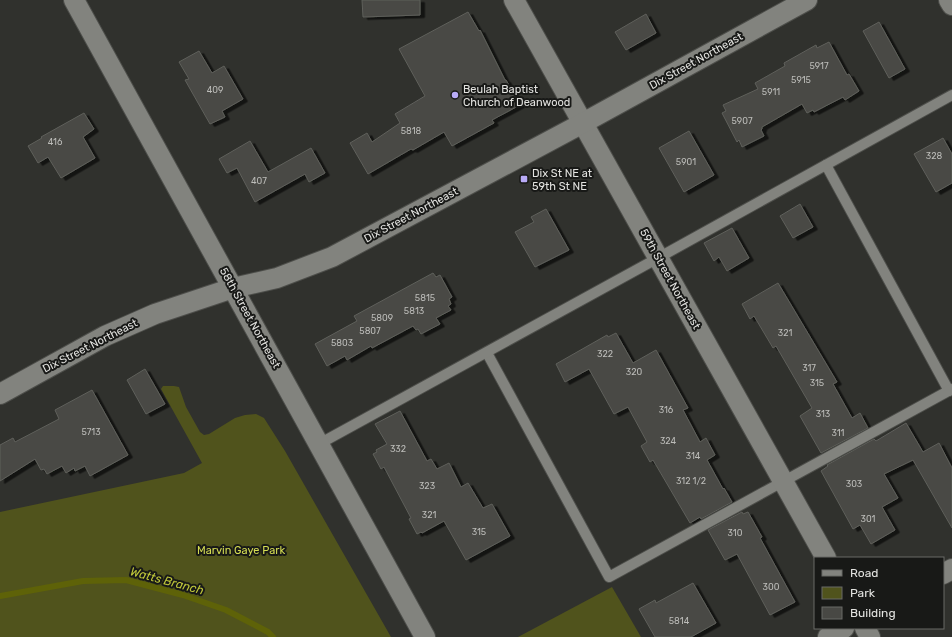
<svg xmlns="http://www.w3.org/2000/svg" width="952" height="637" viewBox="0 0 952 637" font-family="Rubik,sans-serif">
<defs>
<filter id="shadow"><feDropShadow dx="4.5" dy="2.5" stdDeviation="0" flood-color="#0009"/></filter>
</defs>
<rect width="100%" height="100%" fill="#30312d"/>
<!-- green -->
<g fill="#50531c">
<path d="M163 386H174L179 387 186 407 200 432 204 435 209 434 235 418 245 415 256 414 264 418 285 451 391 637H0V512L184 473 202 463 161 389Z"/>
<path d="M612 587 641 637H518Z"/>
</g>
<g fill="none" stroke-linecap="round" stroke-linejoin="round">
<!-- stream -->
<path stroke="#5e6208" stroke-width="6" d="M0 596 83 581 126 580 183 595 226 610 268 632 273 637"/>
</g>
<!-- building -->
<g fill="#484844" stroke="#5f605b" filter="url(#shadow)">
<path d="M362 0H420V15L363 17Z"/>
<path d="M468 12 479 31 480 30 505 80H506L520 105 492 120 494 123 452 146 444 132 413 150 411 149 368 174 350 143 367 133 372 142 400 123 395 114 425 96 399 49Z"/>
<path d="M646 14 656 33 626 50 615 32Z"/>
<path d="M879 22 905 69 889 78 863 31Z"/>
<path d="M829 42 847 75 849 74 859 91 845 100 843 97 814 112 813 110 807 113 802 104 762 127V129L761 130 764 136 742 147 739 140 737 142 722 113 726 111 723 105 758 89 755 83 785 66 784 63 816 45 817 48Z"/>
<path d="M199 51 212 73 224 66 243 99 222 111 225 117 210 124 185 80 189 79 179 62Z"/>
<path d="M84 113 94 129 83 137 95 158 61 178 48 157 38 163 28 146 42 138 41 137Z"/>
<path d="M689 131 714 175 684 192 659 148Z"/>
<path d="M943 138 952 154V183L936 192 914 154Z"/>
<path d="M250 141 268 172 311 148 325 173 309 182 305 174 255 202 237 168 227 173 219 159Z"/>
<path d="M800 204 813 227 793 238 780 216Z"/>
<path d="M546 209 569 250 535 267 515 232 534 222 531 217Z"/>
<path d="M732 228 749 258 727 271 719 257 714 261 704 243Z"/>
<path d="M433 273 436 277 440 275 452 297 449 299 451 304 448 306 451 310 436 318 440 324 421 334 418 329 416 330 413 326 372 348 371 346 347 360 345 356 327 366 315 344 357 321 354 316Z"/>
<path d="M778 283 837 382 833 384 852 418 860 413 868 428 821 453 800 416 812 408 776 346 773 348 754 316 750 319 742 304Z"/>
<path d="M616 333 633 363 656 350 688 408 683 410 700 442 706 438 715 455 707 460 723 489 724 488 732 502 701 519 700 517 690 523 653 460 650 462 641 446 647 442 628 407 614 414 589 369 565 382 556 364 607 335 608 337Z"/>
<path d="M145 369 165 404 146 414 127 380Z"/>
<path d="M92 390 128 455 90 476 85 466 75 471 74 468 66 473 62 466 47 474 44 469 41 470 35 459 0 481V445L13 438 15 442 59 419 55 410Z"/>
<path d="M400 411 427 461 431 459 437 469 449 463 461 487 468 483 483 508 492 504 510 536 466 560 444 521 422 533 421 532 417 534 409 519 411 518 384 467 381 469 373 454 377 452 376 450 387 444 375 424Z"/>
<path d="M906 423 923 452 939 443 952 468V528L913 460 884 474 898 498 882 507 895 530 871 544 860 525 853 529 821 471 828 466 827 465 874 439 876 441Z"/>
<path d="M742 512 743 514 748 512 762 537 760 538 795 602 770 615 737 554 725 560 708 530Z"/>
<path d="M693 583 716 623 691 637H655L639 609 655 600 656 603Z"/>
</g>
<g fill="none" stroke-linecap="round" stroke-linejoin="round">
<defs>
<g id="service">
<path d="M826 165 949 391"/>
<path d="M487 353 609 577 952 389"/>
<path d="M319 444 658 258 952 95"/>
</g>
<g id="minor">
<path d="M74 0 425 637"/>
<path d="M514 0 826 558"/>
<path d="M949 0 952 5"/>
<path d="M0 394 105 336 155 314 233 288 277 278 332 257 583 123 807 0"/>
<path d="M943 574 952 569"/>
<path d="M865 628 870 637"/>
<path d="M828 637 844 628"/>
</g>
</defs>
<!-- service casing -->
<use href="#service" stroke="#4d4e4a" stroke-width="12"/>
<!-- minor casing -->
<use href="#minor" stroke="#4d4e4a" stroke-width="22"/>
<!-- service -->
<use href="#service" stroke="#82837e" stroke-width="10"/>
<!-- minor -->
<use href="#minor" stroke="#82837e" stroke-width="20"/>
</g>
<!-- markers -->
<g fill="#b9abf7" stroke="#181917" stroke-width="1.5">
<circle cx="455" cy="95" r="4"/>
<rect x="520" y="175" width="8" height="8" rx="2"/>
</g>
<g text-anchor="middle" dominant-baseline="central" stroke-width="4" stroke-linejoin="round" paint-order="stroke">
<!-- number labels -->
<g font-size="9" fill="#bcbcb9">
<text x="819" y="66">5917</text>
<text x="801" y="80">5915</text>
<text x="215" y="90">409</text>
<text x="771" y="92">5911</text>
<text x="742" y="121">5907</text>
<text x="411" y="131">5818</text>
<text x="55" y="142">416</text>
<text x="934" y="156">328</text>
<text x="686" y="162">5901</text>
<text x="259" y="181">407</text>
<text x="425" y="298">5815</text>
<text x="414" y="311">5813</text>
<text x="382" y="318">5809</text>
<text x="370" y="331">5807</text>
<text x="785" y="333">321</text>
<text x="342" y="343">5803</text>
<text x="605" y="354">322</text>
<text x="809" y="368">317</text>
<text x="634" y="372">320</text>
<text x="817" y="383">315</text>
<text x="666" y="410">316</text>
<text x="823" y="414">313</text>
<text x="91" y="432">5713</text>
<text x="838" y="433">311</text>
<text x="668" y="441">324</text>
<text x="398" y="449">332</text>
<text x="693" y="456">314</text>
<text x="691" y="481">312 1/2</text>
<text x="854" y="484">303</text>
<text x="427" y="486">323</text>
<text x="429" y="515">321</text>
<text x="868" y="519">301</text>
<text x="479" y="532">315</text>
<text x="735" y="533">310</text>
<text x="771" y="587">300</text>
<text x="679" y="621">5814</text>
</g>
<!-- street labels -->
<g font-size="11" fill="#e3e3e0" stroke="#181917">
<text transform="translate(696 61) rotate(-29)">Dix Street Northeast</text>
<text transform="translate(411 215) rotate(-28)">Dix Street Northeast</text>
<text transform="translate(670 279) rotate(61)">59th Street Northeast</text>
<text transform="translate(250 318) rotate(61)">58th Street Northeast</text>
<text transform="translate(90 346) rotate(-27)">Dix Street Northeast</text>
</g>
<!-- poi labels -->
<g font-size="11" fill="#e3e3e0" stroke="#181917" text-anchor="start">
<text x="463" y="89">Beulah Baptist<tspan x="463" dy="13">Church of Deanwood</tspan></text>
<text x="532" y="173">Dix St NE at<tspan x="532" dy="13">59th St NE</tspan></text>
</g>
<!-- park labels -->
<g font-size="11" fill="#d5dd53" stroke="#181917">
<text x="241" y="550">Marvin Gaye Park</text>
</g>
<!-- water labels -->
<g font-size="12" font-style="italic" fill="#c0c83a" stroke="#181917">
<text transform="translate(167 581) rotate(15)">Watts Branch</text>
</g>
</g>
<!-- legend -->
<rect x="814" y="557" width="130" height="72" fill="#181917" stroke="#696a67"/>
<rect x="822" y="570" width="20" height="6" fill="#82837e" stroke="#696a67"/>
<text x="850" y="577" font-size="12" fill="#e3e3e0">Road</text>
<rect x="822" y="587" width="20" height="12" fill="#50531c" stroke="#696a67"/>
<text x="850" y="597" font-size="12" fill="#e3e3e0">Park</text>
<rect x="822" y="607" width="20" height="12" fill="#484844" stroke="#696a67"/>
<text x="850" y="617" font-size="12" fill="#e3e3e0">Building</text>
</svg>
